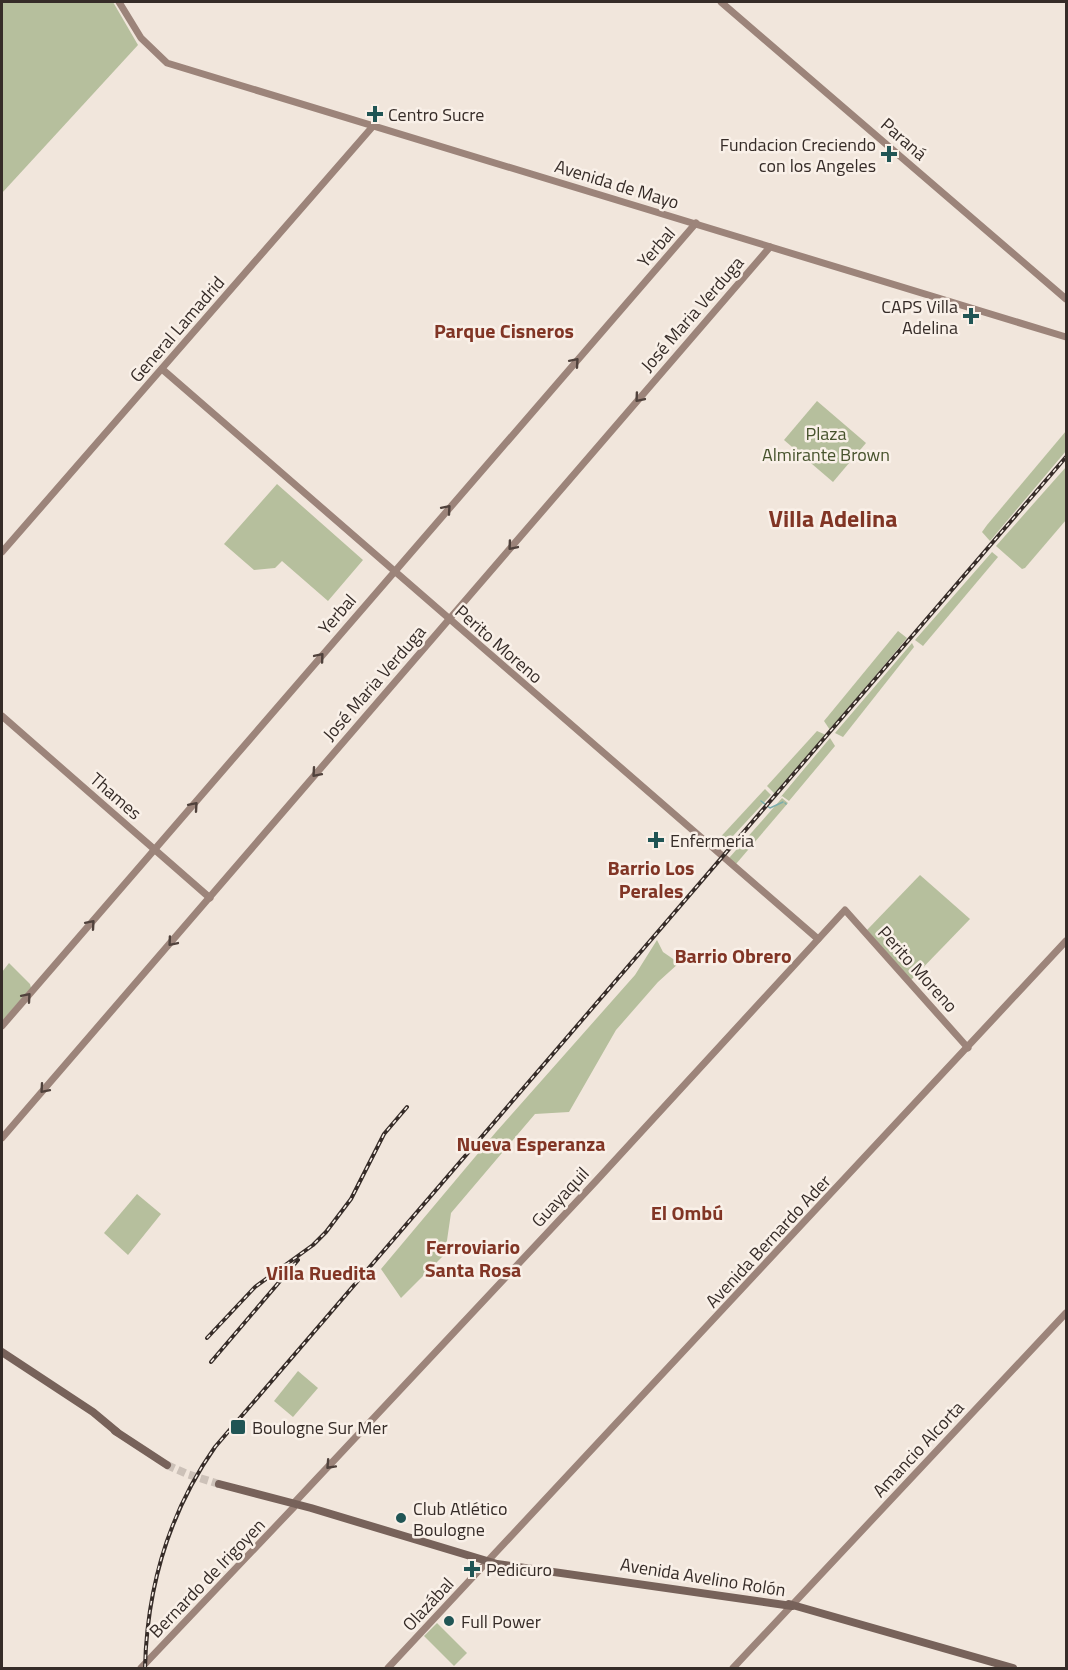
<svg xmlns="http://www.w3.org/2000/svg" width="1068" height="1670" viewBox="0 0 1068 1670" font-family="'Titillium Web',sans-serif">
<rect width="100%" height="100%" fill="#f1e6dc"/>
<!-- green -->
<g fill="#b6bf9d">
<path d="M2 2H113L138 45 2 193Z"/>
<path d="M817 401 866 443 833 482 784 440Z"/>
<path d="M1066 431V451L990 541 982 532 987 525Z"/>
<path d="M1066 467V520L1025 568 1022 569 996 546Z"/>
<path d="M277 484 363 560 328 601 282 561 275 568 254 570 224 544Z"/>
<path d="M992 552 998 557 923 646 915 640Z"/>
<path d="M898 631 907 638 830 730 824 721Z"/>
<path d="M912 643 914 647 843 737 835 733Z"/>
<path d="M817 731 826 735 775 794 767 786Z"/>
<path d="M830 738 835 746 789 801 782 796 779 799Z"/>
<path d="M765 789 771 795 720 850 714 844Z"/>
<path d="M782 798 788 803 736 864 729 858Z"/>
<path d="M920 875 970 919 911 980 867 930Z"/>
<path d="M657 940 663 952 679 963 658 982 616 1030 569 1112 535 1114 451 1213 445 1254 401 1298 381 1269 496 1132 635 975Z"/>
<path d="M9 963 30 984 31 988 2 1021V972Z"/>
<path d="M137 1194 161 1214 128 1255 104 1233Z"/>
<path d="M298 1371 318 1388 293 1417 274 1401Z"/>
<path d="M437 1623 467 1653 454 1666 424 1636Z"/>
</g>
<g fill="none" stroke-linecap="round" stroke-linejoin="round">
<!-- stream -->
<g stroke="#7cadac" stroke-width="1.5">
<path d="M761 801 770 808 783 802"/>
<path d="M785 803 786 804"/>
</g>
<!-- primary-tunnel -->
<path stroke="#ccc1b8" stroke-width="8" stroke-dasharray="8 4" stroke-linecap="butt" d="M167 1465 187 1474 219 1484"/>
<!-- secondary -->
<g stroke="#9c847a" stroke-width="7">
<path d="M119 2 141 38 167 63 1066 337"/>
<path d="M721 2 1066 299"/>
<path d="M162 369 818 939"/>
<path d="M2 552 374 125"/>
<path d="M2 716 210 898"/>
<path d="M2 1026 696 223"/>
<path d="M2 1138 770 247"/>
<path d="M294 1503 596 1181 845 910 968 1048"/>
<path d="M141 1668 294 1507"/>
<path d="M388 1668 1066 941"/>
<path d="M733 1668 1066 1313"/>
</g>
<!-- primary -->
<g stroke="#77625a" stroke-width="8">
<path d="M2 1352 93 1412 117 1432"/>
<path d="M115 1431 167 1465"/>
<path d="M219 1484 311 1508 497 1564 792 1606"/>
<path d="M789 1604 1013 1668"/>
</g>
<defs>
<g id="rail">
<path d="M207 1338 255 1287 313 1245 326 1232 351 1199 384 1134 407 1107"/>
<path d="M211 1362 298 1260"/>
<path d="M145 1668C147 1587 168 1514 215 1447L1066 457"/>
</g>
</defs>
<!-- rail casing -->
<use href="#rail" stroke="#362c28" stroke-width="4"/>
<!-- rail -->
<use href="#rail" stroke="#f9f0e8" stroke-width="1.5" stroke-dasharray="4.5" stroke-linecap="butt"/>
</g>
<!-- one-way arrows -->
<defs><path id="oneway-chevron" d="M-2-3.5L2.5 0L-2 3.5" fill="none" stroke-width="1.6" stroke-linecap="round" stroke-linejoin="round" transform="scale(1.5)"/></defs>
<g stroke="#50423c">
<use href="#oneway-chevron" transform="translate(575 362) rotate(-49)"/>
<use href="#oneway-chevron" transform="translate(639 398) rotate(130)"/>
<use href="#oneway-chevron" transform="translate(447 509) rotate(-49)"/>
<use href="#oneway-chevron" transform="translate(512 546) rotate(130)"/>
<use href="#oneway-chevron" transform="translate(320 657) rotate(-50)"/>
<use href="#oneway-chevron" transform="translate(316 773) rotate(131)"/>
<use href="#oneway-chevron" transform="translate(194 806) rotate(-49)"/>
<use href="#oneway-chevron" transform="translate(91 924) rotate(-49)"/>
<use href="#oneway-chevron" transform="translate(172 942) rotate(130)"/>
<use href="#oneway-chevron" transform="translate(27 997) rotate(-49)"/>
<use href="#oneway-chevron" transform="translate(44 1089) rotate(131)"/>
<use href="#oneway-chevron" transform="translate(330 1465) rotate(133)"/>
</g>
<!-- markers -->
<g fill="#205555" stroke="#f9f0e8" stroke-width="2">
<path d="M372 105h6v6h6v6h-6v6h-6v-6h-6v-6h6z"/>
<path d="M886 145h6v6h6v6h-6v6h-6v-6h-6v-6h6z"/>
<path d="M968 307h6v6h6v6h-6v6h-6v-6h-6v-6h6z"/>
<path d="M653 831h6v6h6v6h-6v6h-6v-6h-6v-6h6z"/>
<rect x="230" y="1419" width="16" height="16" rx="3"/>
<circle cx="401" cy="1518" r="6"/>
<path d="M469 1560h6v6h6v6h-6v6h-6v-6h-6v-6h6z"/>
<circle cx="449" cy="1621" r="6"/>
</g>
<g text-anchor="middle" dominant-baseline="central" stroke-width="5" stroke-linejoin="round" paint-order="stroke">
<!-- poi labels -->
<g font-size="18" fill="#362c28" stroke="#f9f0e8" text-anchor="start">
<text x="388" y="114">Centro Sucre</text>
<text x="876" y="144" text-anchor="end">Fundacion Creciendo<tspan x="876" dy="21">con los Angeles</tspan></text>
<text x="958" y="306" text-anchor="end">CAPS Villa<tspan x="958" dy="21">Adelina</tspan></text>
<text x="670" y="840">Enfermeria</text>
<text x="252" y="1427">Boulogne Sur Mer</text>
<text x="413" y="1508">Club Atlético<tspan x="413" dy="21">Boulogne</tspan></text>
<text x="486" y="1569">Pedicuro</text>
<text x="461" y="1621">Full Power</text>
</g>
<!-- street labels -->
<g font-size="18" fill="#362c28" stroke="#f9f0e8">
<text transform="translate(904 139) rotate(41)">Paraná</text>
<text transform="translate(617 184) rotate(17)">Avenida de Mayo</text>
<text transform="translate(656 247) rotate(-49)">Yerbal</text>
<text transform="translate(692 314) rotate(-49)">José Maria Verduga</text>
<text transform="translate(177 329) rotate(-49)">General Lamadrid</text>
<text transform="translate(337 614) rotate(-49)">Yerbal</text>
<text transform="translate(499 644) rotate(41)">Perito Moreno</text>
<text transform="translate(374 683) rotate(-49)">José Maria Verduga</text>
<text transform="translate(116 796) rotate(41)">Thames</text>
<text transform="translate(918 969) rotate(48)">Perito Moreno</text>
<text transform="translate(560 1197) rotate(-47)">Guayaquil</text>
<text transform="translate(768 1241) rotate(-47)">Avenida Bernardo Ader</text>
<text transform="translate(918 1449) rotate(-47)">Amancio Alcorta</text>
<text transform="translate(703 1577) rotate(9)">Avenida Avelino Rolón</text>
<text transform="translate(207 1578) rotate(-46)">Bernardo de Irigoyen</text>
<text transform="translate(428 1604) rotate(-47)">Olazábal</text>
</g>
<!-- park labels -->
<g font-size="18" fill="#47532d" stroke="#f9f0e8">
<text x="826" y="433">Plaza<tspan x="826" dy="21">Almirante Brown</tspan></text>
</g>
<!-- neighbourhood labels -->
<g font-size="20" font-weight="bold" fill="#813525" stroke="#f9f0e8">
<text x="504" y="330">Parque Cisneros</text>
<text x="651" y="867">Barrio Los<tspan x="651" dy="23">Perales</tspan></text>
<text x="733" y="955">Barrio Obrero</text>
<text x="531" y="1143">Nueva Esperanza</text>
<text x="687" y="1212">El Ombú</text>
<text x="473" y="1246">Ferroviario<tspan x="473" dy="23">Santa Rosa</tspan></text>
<text x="321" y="1272">Villa Ruedita</text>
</g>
<!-- district labels -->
<g font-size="24" font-weight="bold" fill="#813525" stroke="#f9f0e8">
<text x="833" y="518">Villa Adelina</text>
</g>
</g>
<!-- border -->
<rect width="1068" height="1670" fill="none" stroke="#362c28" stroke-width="6"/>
</svg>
